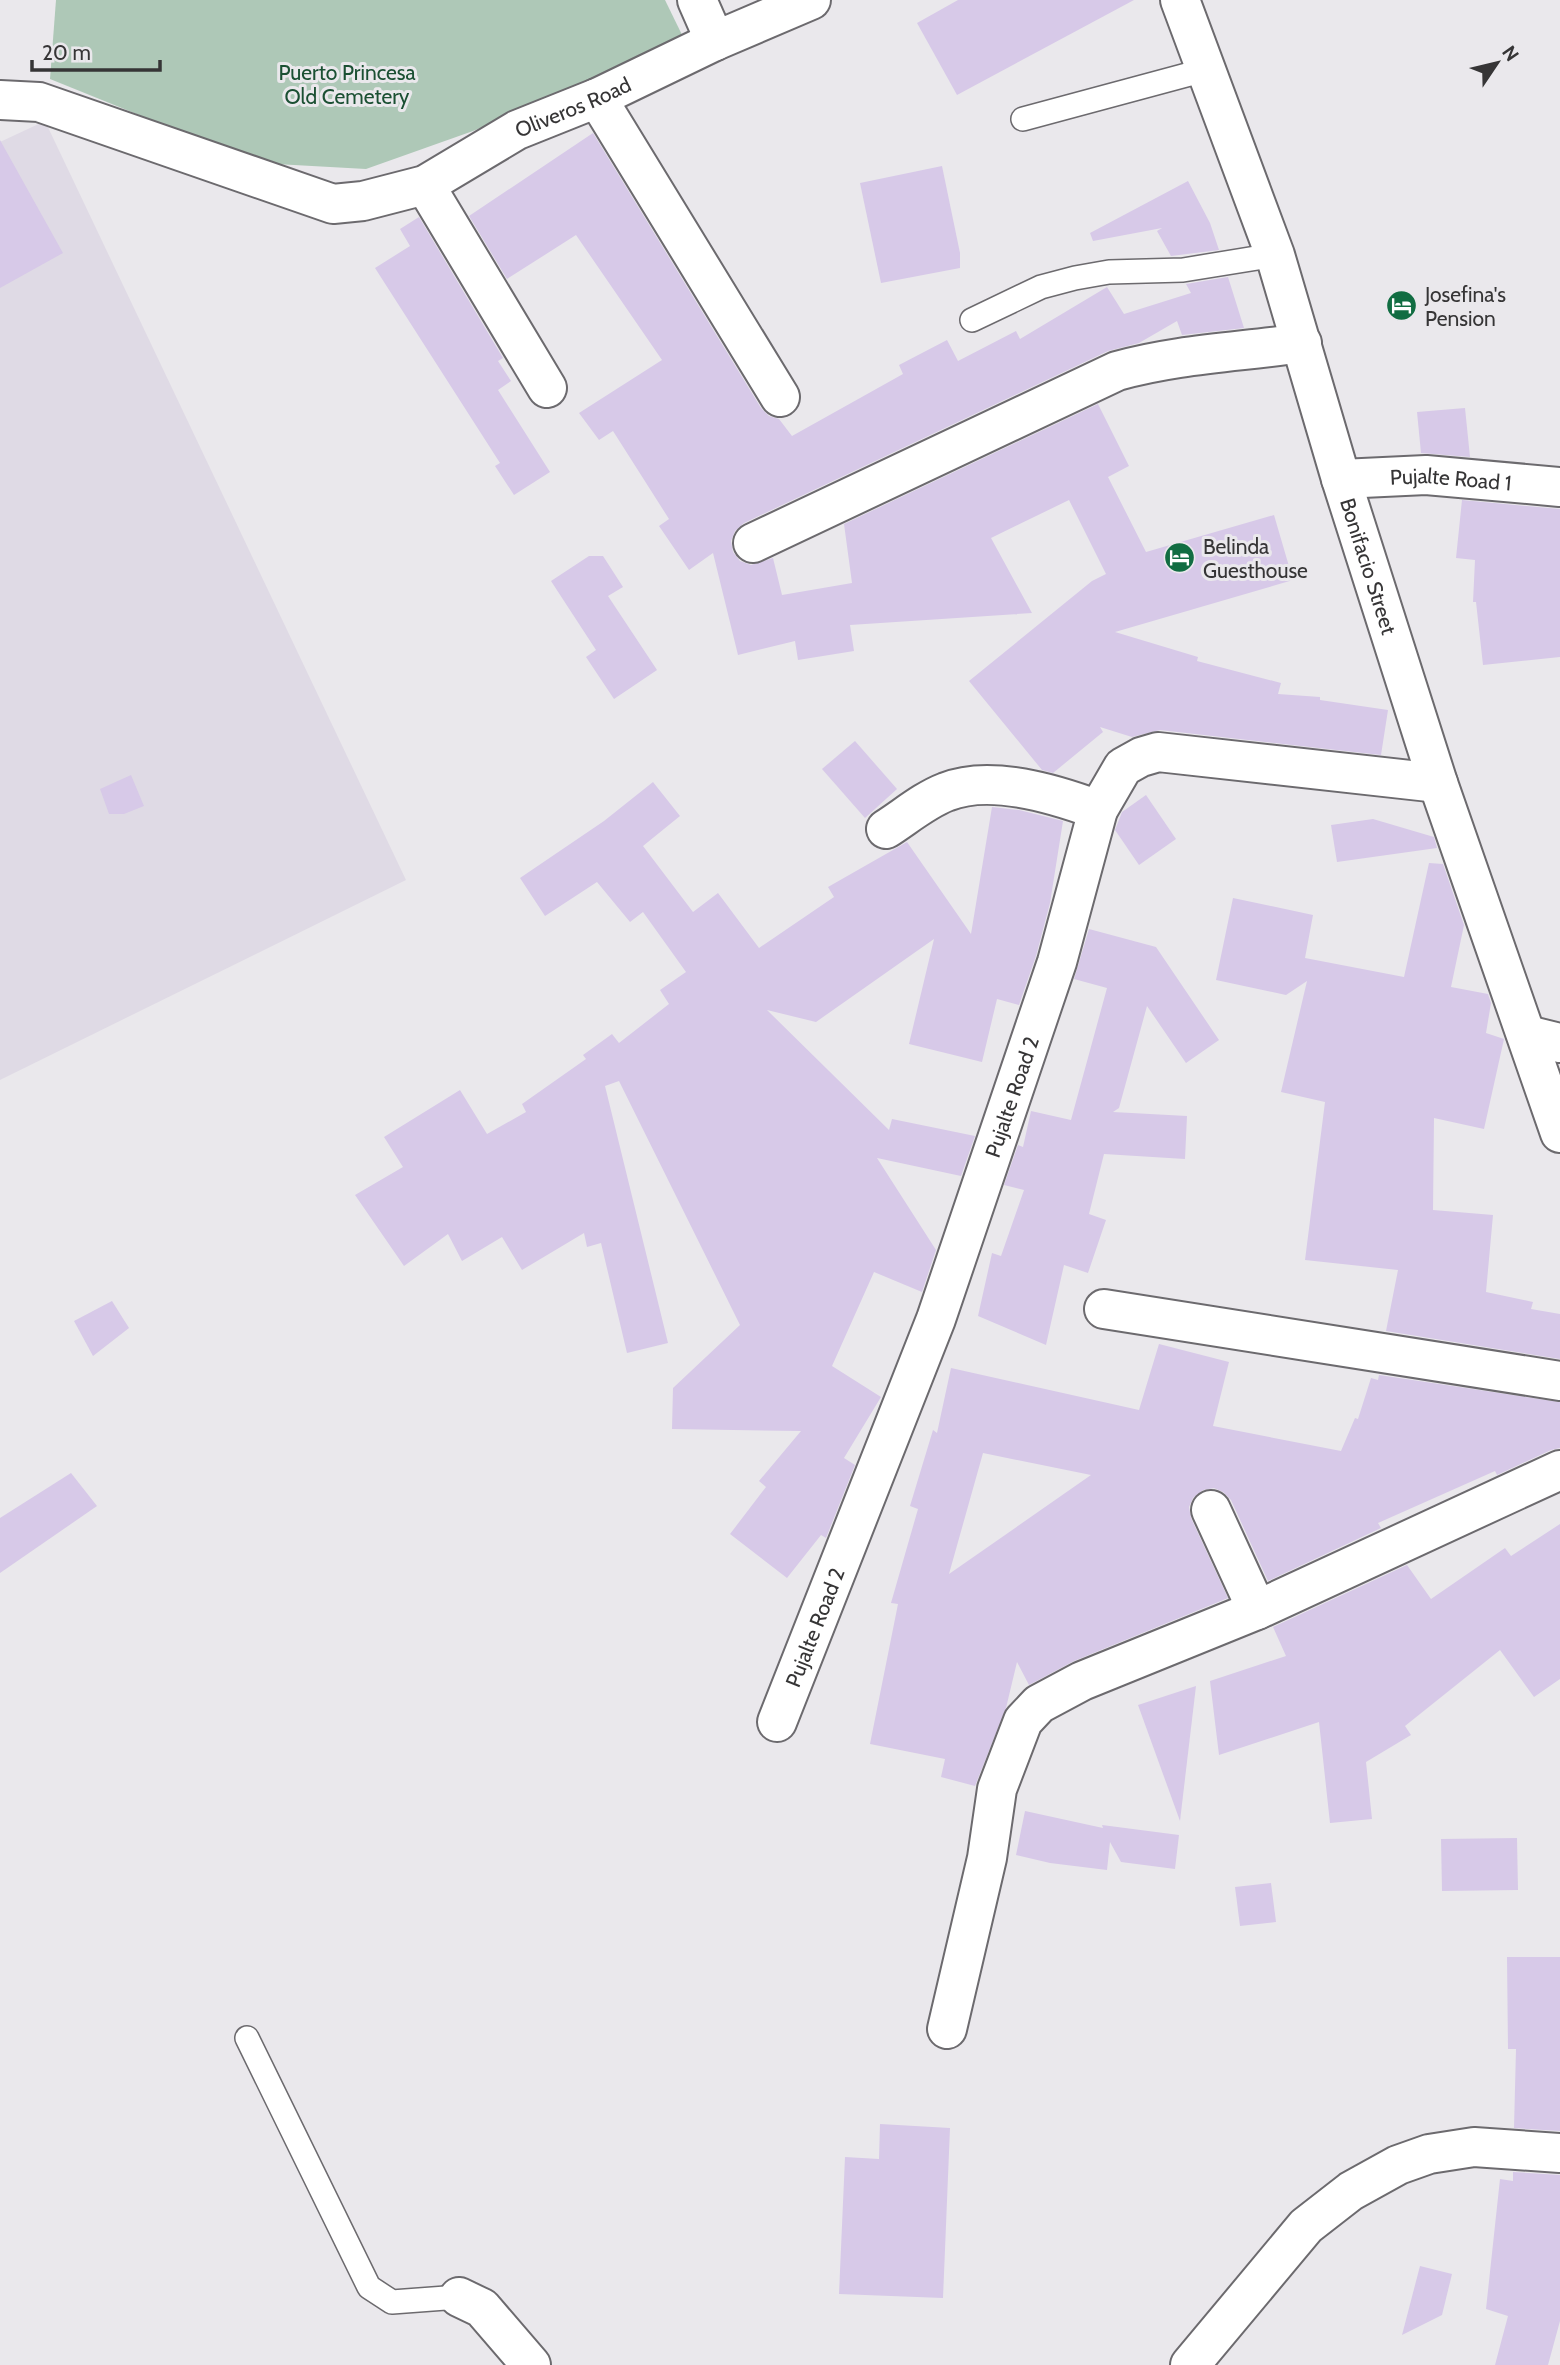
<svg xmlns="http://www.w3.org/2000/svg" width="1560" height="2365" viewBox="0 0 1560 2365" font-family="Cabin,sans-serif">
<rect width="100%" height="100%" fill="#eae8ec"/>
<!-- built -->
<path fill="#dfdae5" d="M45 121 406 880 0 1080V142Z"/>
<!-- green -->
<path fill="#aec8b7" d="M56 0H665L685 41 473 131 366 169 258 163 50 79Z"/>
<!-- building -->
<g fill="#d7c9e8" fill-rule="evenodd">
<path d="M958 0H1134L957 95 917 23Z"/>
<path d="M593 133 761 408 769 416 779 419 792 436 903 374 899 365 947 340 958 361 1016 331 1020 339 1107 287 1124 314 1191 293 1186 284 1228 277 1244 328 1182 335 1177 321 1139 343 1108 351 744 523 735 531 731 541 733 552 740 561 751 565 773 558 782 595 852 583 844 524 1098 404 1129 466 1108 477 1146 552 1274 515 1293 580 1115 632 1198 657 1197 661 1281 683 1278 694 1320 697V700L1388 710 1381 755 1160 730 1132 737 1100 727 1103 732 1053 773 1042 770 969 681 1092 581 1106 574 1069 500 991 538 1032 613 850 625 854 651 798 660 795 641 738 655 713 553 689 570 659 526 669 519 613 431 599 440 579 413 662 360 576 235 507 279 469 216Z"/>
<path d="M0 140 63 253 0 288Z"/>
<path d="M942 166 960 253V268L881 283 860 183Z"/>
<path d="M1188 181 1210 223 1219 250 1171 256 1157 231 1162 228 1093 241 1090 233Z"/>
<path d="M419 217 503 358 498 361 511 381 498 390 550 472 514 495 495 466 500 463 375 268 410 246 400 229Z"/>
<path d="M1465 408 1470 457 1421 453 1417 412Z"/>
<path d="M1462 500 1560 509V657L1483 665 1476 602H1473L1475 560 1456 558Z"/>
<path d="M589 556H603L623 587 608 596 657 670 614 699 586 657 596 650 551 581Z"/>
<path d="M855 741 897 789 865 818 822 769Z"/>
<path d="M131 775 144 806 124 814H109L100 789Z"/>
<path d="M653 782 680 816 643 846 693 912 718 893 759 948 834 897 828 887 907 842 971 934 992 807 1019 810 1063 821 1050 903 1036 956 1019 1005 997 999 982 1062 909 1044 934 939 816 1022 767 1010 889 1130 892 1119 975 1136 961 1176 877 1158 936 1250 922 1292 874 1272 832 1366 881 1397 844 1458 855 1465 826 1538 821 1535 787 1578 730 1534 766 1487 759 1481 801 1431 672 1429 673 1388 740 1325 619 1081 605 1086 668 1343 627 1353 601 1243 587 1247 584 1233 522 1270 502 1237 462 1261 448 1234 404 1266 355 1195 403 1167 384 1137 460 1090 487 1134 526 1112 522 1104 586 1059 583 1055 612 1034 619 1043 669 1004 660 990 686 972 643 912 630 922 597 882 545 916 520 878 604 821Z"/>
<path d="M1146 795 1176 839 1139 865 1115 830 1122 812Z"/>
<path d="M1373 819 1434 837 1437 848 1337 862 1331 825Z"/>
<path d="M1429 863 1443 864 1464 925 1451 987 1488 994 1491 1003 1486 1033 1504 1039 1484 1129 1434 1118 1433 1210 1493 1215 1486 1292 1533 1302 1531 1309 1560 1314V1359L1386 1331 1398 1270 1305 1260 1325 1102 1281 1092 1307 981 1286 995 1216 980 1233 898 1313 915 1305 958 1404 977Z"/>
<path d="M1089 929 1156 947 1219 1040 1186 1063 1147 1006 1119 1108 1113 1112 1187 1116 1185 1159 1104 1154 1089 1214 1106 1220 1088 1273 1064 1265 1046 1345 978 1316 992 1253 1001 1256 1024 1190 1004 1185 1018 1145 1023 1147 1031 1111 1071 1120 1107 988 1074 979Z"/>
<path d="M112 1301 129 1328 93 1356 74 1321Z"/>
<path d="M1159 1344 1229 1362 1213 1426 1341 1451 1355 1418 1358 1419 1371 1378 1378 1380 1379 1375 1560 1402V1448L1551 1450 1497 1475 1495 1471 1378 1523 1381 1528 1268 1581 1231 1500 1223 1492 1214 1488 1203 1490 1193 1498 1189 1507 1191 1518 1228 1598 1074 1661 1029 1685 1017 1662 1006 1708 975 1786 941 1777 945 1759 870 1744 898 1604 891 1603 918 1509 910 1506 933 1430 937 1433 951 1368 1139 1410ZM983 1453 1091 1475 949 1574Z"/>
<path d="M71 1473 97 1506 0 1573V1518Z"/>
<path d="M1560 1524V1679L1534 1697 1500 1650 1405 1726 1411 1735 1366 1762 1372 1819 1330 1823 1319 1722 1219 1755 1210 1681 1286 1656 1273 1627 1407 1565 1431 1599 1505 1548 1511 1556Z"/>
<path d="M1196 1686 1180 1821 1138 1705Z"/>
<path d="M1025 1811 1103 1828 1102 1825 1179 1835 1175 1869 1121 1862 1110 1842 1107 1870 1050 1863 1016 1855Z"/>
<path d="M1517 1838 1518 1890 1442 1891 1441 1839Z"/>
<path d="M1271 1883 1276 1922 1240 1926 1235 1887Z"/>
<path d="M1507 1957H1560V2131L1514 2128 1516 2049H1508Z"/>
<path d="M880 2124 950 2128 943 2298 839 2294 845 2157 879 2159Z"/>
<path d="M1513 2172 1560 2175V2321L1548 2365H1495L1508 2316 1486 2309 1500 2179 1513 2181Z"/>
<path d="M1420 2266 1452 2274 1442 2315 1402 2335Z"/>
</g>
<g fill="none" stroke-linecap="round" stroke-linejoin="round">
<defs>
<g id="lane">
<path d="M1023 119 1205 70"/>
<path d="M972 320 1041 287 1075 278 1109 272 1183 270 1275 255"/>
<path d="M247 2038 369 2287 392 2302 459 2297"/>
</g>
<g id="street">
<path d="M697 0 715 41"/>
<path d="M597 98 780 397"/>
<path id="s1" d="M0 100 39 102 333 204 363 201 425 185 517 130 597 98 715 41 811 0"/>
<path d="M425 185 547 388"/>
<path id="s2" d="M1341 479 1426 475 1560 487"/>
<path d="M753 543 1117 371C1177 354 1240 352 1302 343"/>
<path d="M886 829C905 817 925 800 946 792 990 774 1055 794 1098 810"/>
<path d="M1527 1035 1560 1043"/>
<path d="M1104 1309 1560 1381"/>
<path d="M1211 1510 1257 1610"/>
<path id="s3" d="M777 1722 936 1319 1057 962 1098 810 1123 767 1141 757 1158 752 1438 783"/>
<path d="M947 2029 987 1858 997 1789 1023 1721 1039 1704 1082 1681 1257 1610 1560 1470"/>
<path d="M459 2297 482 2308 531 2365"/>
<path d="M1190 2365 1306 2226 1351 2191 1398 2165 1429 2154 1474 2147 1560 2153"/>
</g>
<g id="secondary">
<path id="s4" d="M1180 0 1275 255 1341 479 1438 783 1560 1133"/>
</g>
</defs>
<!-- lane casing -->
<use href="#lane" stroke="#6c6a6e" stroke-width="26"/>
<!-- street casing -->
<use href="#street" stroke="#6c6a6e" stroke-width="42"/>
<!-- secondary casing -->
<use href="#secondary" stroke="#6c6a6e" stroke-width="42"/>
<!-- lane -->
<use href="#lane" stroke="#fff" stroke-width="23"/>
<!-- street -->
<use href="#street" stroke="#fff" stroke-width="38"/>
<!-- secondary -->
<use href="#secondary" stroke="#fff" stroke-width="38"/>
</g>
<!-- icons -->
<defs>
<symbol id="hotel-disc" viewBox="-11 -11 22 22"><circle r="9.5" fill="#116d42" stroke="#eae8ec"/><path d="M-6-4.5h1.5V1H6V5H4.5V3h-9V5H-6ZM-4 0a1.8 1.8 0 1 1 3.6 0ZM.5 0V-2.5h3Q6-2.5 6 0Z" fill="#fff"/></symbol>
</defs>
<g fill-rule="evenodd">
<use href="#hotel-disc" x="1384" y="288" width="35" height="35"/>
<use href="#hotel-disc" x="1162" y="540" width="35" height="35"/>
</g>
<g text-anchor="middle" dominant-baseline="central" stroke-width="6" stroke-linejoin="round" paint-order="stroke">
<!-- park labels -->
<g font-size="21" fill="#1b5033" stroke="#eae8ec">
<text x="347" y="72">Puerto Princesa<tspan x="347" dy="24">Old Cemetery</tspan></text>
</g>
<!-- street labels -->
<g font-size="21" fill="#363536" stroke="#eae8ec">
<text stroke="none"><textPath href="#s1" startOffset="612">Oliveros Road</textPath></text>
<text stroke="none"><textPath href="#s2" startOffset="110">Pujalte Road 1</textPath></text>
<text stroke="none"><textPath href="#s4" startOffset="597">Bonifacio Street</textPath></text>
<text stroke="none"><textPath href="#s3" startOffset="668">Pujalte Road 2</textPath></text>
<text stroke="none"><textPath href="#s3" startOffset="102">Pujalte Road 2</textPath></text>
</g>
<!-- poi labels -->
<g font-size="21" fill="#363536" stroke="#eae8ec" text-anchor="start">
<text x="1425" y="294">Josefina's<tspan x="1425" dy="24">Pension</tspan></text>
<text x="1203" y="546">Belinda<tspan x="1203" dy="24">Guesthouse</tspan></text>
</g>
</g>
<!-- north arrow -->
<g transform="translate(1497 63) rotate(55)" stroke="#eae8ec" stroke-width="5" paint-order="stroke">
<path d="M0-5L12 26L0 18L-12 26Z" fill="#363536"/>
<text y="-10" font-size="19" font-weight="bold" text-anchor="middle" fill="#363536">N</text>
</g>
<!-- scale -->
<path d="M32 60v10h128v-10" fill="none" stroke="#363536" stroke-width="3.5"/>
<text x="42" y="60" font-size="21" fill="#363536" stroke="#eae8ec" stroke-width="5" paint-order="stroke">20 m</text>
</svg>
